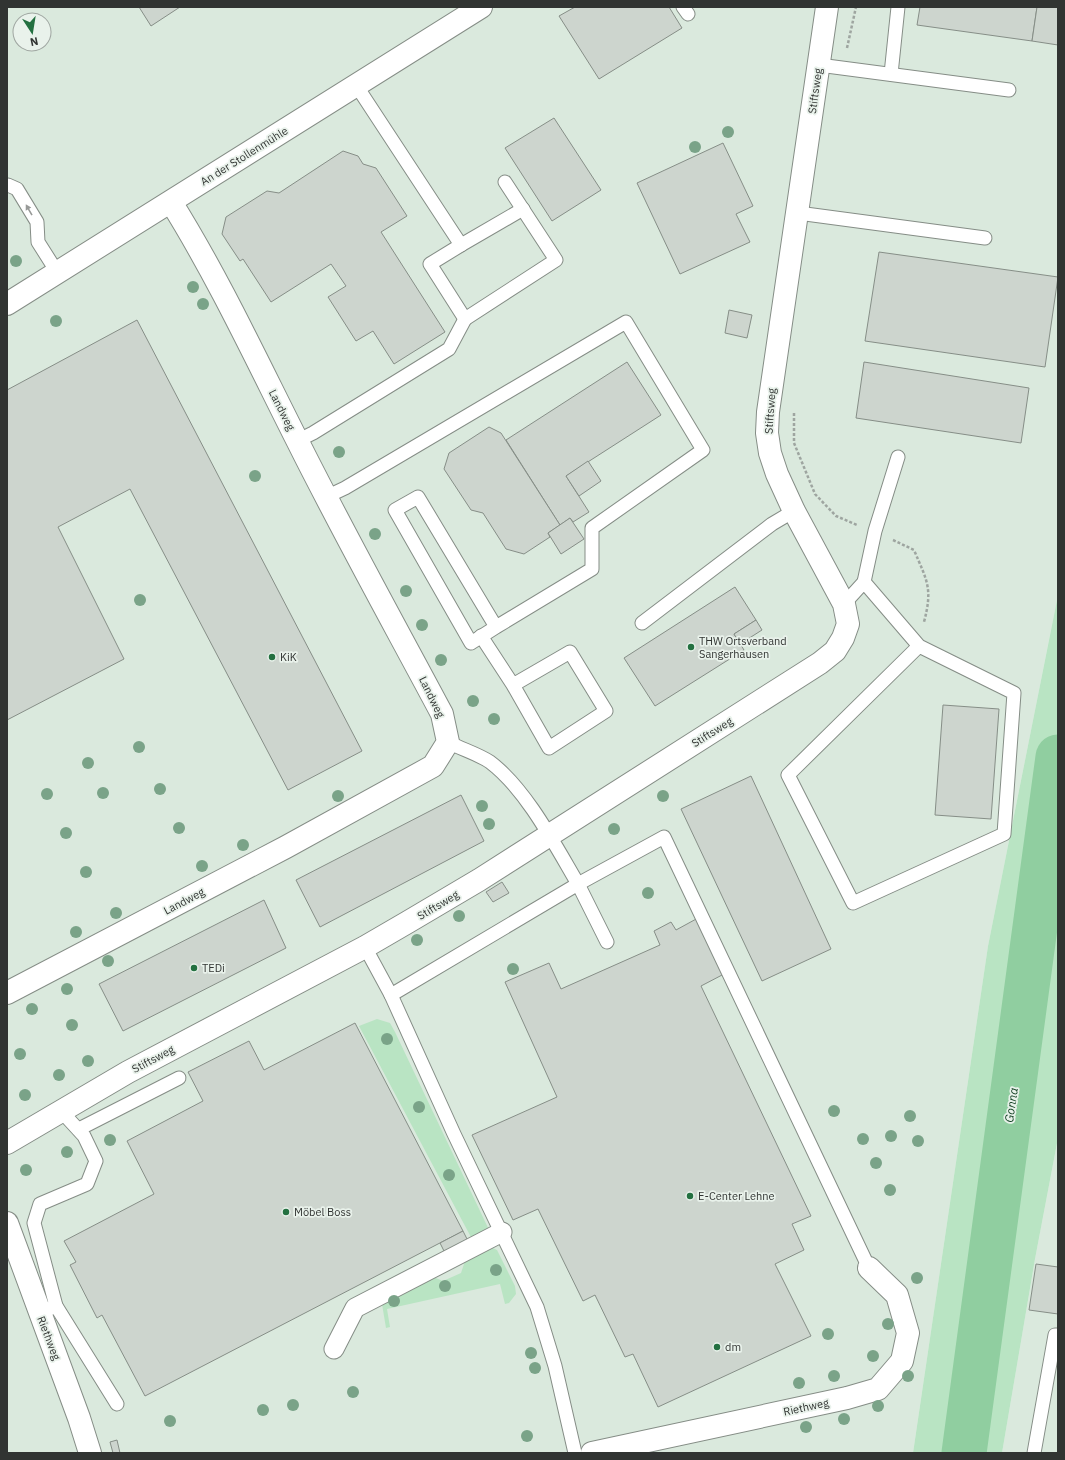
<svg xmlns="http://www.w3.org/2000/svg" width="1065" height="1460" viewBox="0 0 1065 1460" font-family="'IBM Plex Sans',sans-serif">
<rect width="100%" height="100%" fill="#e9f2eb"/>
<!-- built -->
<g fill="#dae9dd" fill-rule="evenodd">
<path d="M7 7H1058V595L988 946 913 1453H7ZM20 20H44V44H20Z"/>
<path d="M1058 1138V1453H1002L1035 1259Z"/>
</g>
<!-- green -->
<g fill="#b9e4c3">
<path d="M1058 595V1138L1035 1259 1002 1453H913L988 946Z"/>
<path d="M377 1019 390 1023 395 1032 490 1232 473 1241 359 1026Z"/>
<path d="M491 1247 497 1250 515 1286 516 1294 509 1303 505 1304 500 1284 387 1309 390 1327 386 1328 382 1304 431 1276 443 1281 461 1273 465 1261Z"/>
</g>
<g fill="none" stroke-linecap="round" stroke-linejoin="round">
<!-- river -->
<path stroke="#90cea0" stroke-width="45" d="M964 1453 1058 757"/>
</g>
<!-- building -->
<g fill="#cdd5ce" stroke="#868e87">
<path d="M139 7H180L151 26Z"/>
<path d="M575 7H669L682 28 599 79 559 16Z"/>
<path d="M920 7H1037L1032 41 917 25Z"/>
<path d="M1037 7H1058V45L1032 41Z"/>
<path d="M554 118 601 190 552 221 505 148Z"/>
<path d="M723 143 753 206 736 214 750 242 680 274 637 183Z"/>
<path d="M343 151 358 156 363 164 376 168 407 216 381 232 445 332 394 364 373 331 356 341 328 297 346 286 331 264 271 302 243 259 240 261 222 234 226 217 267 191 279 193Z"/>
<path d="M879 252 1058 277 1045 367 865 341Z"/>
<path d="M729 310 752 315 747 338 725 333Z"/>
<path d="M137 320 362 751 288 790 130 489 58 527 124 659 7 720V390Z"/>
<path d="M627 362 661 415 566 476 589 512 573 522 570 518 560 525 506 440Z"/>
<path d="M864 362 1029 388 1021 443 856 418Z"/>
<path d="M489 427 501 433 560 525 548 533 550 537 524 554 506 549 483 513 471 510 444 469 449 453Z"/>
<path d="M588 461 601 481 579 496 566 476Z"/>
<path d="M570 518 584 539 561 554 548 533Z"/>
<path d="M735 587 756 620 734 634 744 650 655 706 624 658Z"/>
<path d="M756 620 762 630 740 644 734 634Z"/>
<path d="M943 705 999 709 991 819 935 815Z"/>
<path d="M751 776 831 949 762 981 681 809Z"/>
<path d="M461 795 484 841 320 927 296 880Z"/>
<path d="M502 882 509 893 493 902 486 892Z"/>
<path d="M264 900 286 948 123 1031 99 984Z"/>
<path d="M698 918 724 974 701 986 811 1216 792 1224 804 1250 775 1264 811 1336 658 1407 633 1354 625 1357 595 1295 583 1301 538 1209 513 1220 472 1135 557 1097 505 982 549 963 561 989 660 945 654 931 671 922 676 930Z"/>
<path d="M355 1023 463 1231 145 1396 102 1315 97 1318 70 1265 76 1262 64 1241 154 1194 127 1141 203 1101 188 1072 249 1041 264 1070Z"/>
<path d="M463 1231 470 1245 447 1257 440 1243Z"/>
<path d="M1036 1264 1058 1267V1314L1029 1310Z"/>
<path d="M117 1440 120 1453H113L110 1442Z"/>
</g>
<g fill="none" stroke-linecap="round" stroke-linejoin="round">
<defs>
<g id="service">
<path d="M683 7 688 14"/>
<path d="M819 65 1009 90"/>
<path d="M891 74 898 7"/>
<path d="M356 85 461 245 430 264 465 319 556 260 505 182"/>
<path d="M8 185 17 189 37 222 38 242 57 272"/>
<path d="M798 213 985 238"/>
<path d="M461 245 523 209"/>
<path d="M297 441 313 433 449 349 465 319"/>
<path d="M326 497 345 488 626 322 703 450 592 528V569L496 627 418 497 395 510 471 643 496 627"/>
<path d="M864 582 875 531 898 457"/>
<path d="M844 604 864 582 919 646 1014 693 1004 834 853 903 788 775 919 646"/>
<path d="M642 623 772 524 794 511"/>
<path d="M481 636 513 685 549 748 606 711 570 652 513 685"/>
<path d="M448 742C461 749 478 754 490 762 526 789 555 845 578 884L664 837 869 1268"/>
<path d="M365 947 391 995 454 1134 537 1307 555 1366 575 1453"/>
<path d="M391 995 578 884 607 942"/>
<path d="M79 1129 179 1078"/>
<path d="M56 1306 34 1223 40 1204 87 1184 96 1161 84 1136 62 1112"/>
<path d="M49 1309 56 1306 117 1404"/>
<path d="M1034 1453 1055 1335H1058"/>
</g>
<path id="pedestrian" d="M334 1349 355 1308 502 1232"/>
<g id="minor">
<path d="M7 304 481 7"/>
<path d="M7 993 286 847 433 766 448 742 442 714C394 624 344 534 298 442 257 361 219 279 171 202"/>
<path d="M7 1143 128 1072 365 947 408 922 479 880 820 663 835 651 843 638 848 624 844 604 794 511 777 474 770 453 767 433 768 412 827 7"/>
<path d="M7 1223 79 1418 90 1453"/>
<path d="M592 1453 847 1398 878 1389 902 1361 908 1333 897 1295 869 1268"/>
</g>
</defs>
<!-- service casing -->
<use href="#service" stroke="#858d86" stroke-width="15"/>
<!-- pedestrian casing -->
<use href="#pedestrian" stroke="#858d86" stroke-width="21"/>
<!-- minor casing -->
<use href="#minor" stroke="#858d86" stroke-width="24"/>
<!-- path -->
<g stroke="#9ea5a0" stroke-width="2.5" stroke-dasharray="3 2" stroke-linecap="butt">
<path d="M847 48 856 7"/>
<path d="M794 413V443L815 494 836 516 857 525"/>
<path d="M893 540 914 550C927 581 933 588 924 622"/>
</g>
<!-- service -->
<use href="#service" stroke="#fff" stroke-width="13"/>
<!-- pedestrian -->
<use href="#pedestrian" stroke="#fff" stroke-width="19"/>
<!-- minor -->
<use href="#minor" stroke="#fff" stroke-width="22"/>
</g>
<!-- trees -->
<g fill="#7aa388">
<circle cx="728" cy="132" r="6"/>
<circle cx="695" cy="147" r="6"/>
<circle cx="16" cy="261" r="6"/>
<circle cx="193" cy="287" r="6"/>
<circle cx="203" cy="304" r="6"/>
<circle cx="56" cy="321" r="6"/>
<circle cx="339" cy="452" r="6"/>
<circle cx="255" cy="476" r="6"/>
<circle cx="375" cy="534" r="6"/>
<circle cx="406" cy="591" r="6"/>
<circle cx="140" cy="600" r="6"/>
<circle cx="422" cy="625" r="6"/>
<circle cx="441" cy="660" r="6"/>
<circle cx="473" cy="701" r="6"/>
<circle cx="494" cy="719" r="6"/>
<circle cx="139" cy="747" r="6"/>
<circle cx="88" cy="763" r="6"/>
<circle cx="160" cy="789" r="6"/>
<circle cx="103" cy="793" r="6"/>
<circle cx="47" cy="794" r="6"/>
<circle cx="338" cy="796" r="6"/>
<circle cx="663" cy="796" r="6"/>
<circle cx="482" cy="806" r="6"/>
<circle cx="489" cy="824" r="6"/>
<circle cx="179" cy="828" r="6"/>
<circle cx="614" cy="829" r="6"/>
<circle cx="66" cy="833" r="6"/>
<circle cx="243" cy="845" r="6"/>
<circle cx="202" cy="866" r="6"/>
<circle cx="86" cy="872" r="6"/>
<circle cx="648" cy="893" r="6"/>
<circle cx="116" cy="913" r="6"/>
<circle cx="459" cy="916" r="6"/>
<circle cx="76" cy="932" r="6"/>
<circle cx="417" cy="940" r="6"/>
<circle cx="108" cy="961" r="6"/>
<circle cx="513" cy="969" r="6"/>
<circle cx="67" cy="989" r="6"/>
<circle cx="32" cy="1009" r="6"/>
<circle cx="72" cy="1025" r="6"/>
<circle cx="387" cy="1039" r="6"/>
<circle cx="20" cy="1054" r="6"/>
<circle cx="88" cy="1061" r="6"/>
<circle cx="59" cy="1075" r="6"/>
<circle cx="25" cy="1095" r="6"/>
<circle cx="419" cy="1107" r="6"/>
<circle cx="834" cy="1111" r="6"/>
<circle cx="910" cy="1116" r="6"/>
<circle cx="891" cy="1136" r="6"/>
<circle cx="863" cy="1139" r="6"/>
<circle cx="110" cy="1140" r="6"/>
<circle cx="918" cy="1141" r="6"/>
<circle cx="67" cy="1152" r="6"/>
<circle cx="876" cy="1163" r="6"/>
<circle cx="26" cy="1170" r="6"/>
<circle cx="449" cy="1175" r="6"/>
<circle cx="890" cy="1190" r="6"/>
<circle cx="496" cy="1270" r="6"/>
<circle cx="917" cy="1278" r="6"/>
<circle cx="445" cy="1286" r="6"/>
<circle cx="394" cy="1301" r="6"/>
<circle cx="888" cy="1324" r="6"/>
<circle cx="828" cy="1334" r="6"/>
<circle cx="531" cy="1353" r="6"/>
<circle cx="873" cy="1356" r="6"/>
<circle cx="535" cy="1368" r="6"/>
<circle cx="834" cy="1376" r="6"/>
<circle cx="908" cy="1376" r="6"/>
<circle cx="799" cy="1383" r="6"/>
<circle cx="353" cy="1392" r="6"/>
<circle cx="293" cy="1405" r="6"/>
<circle cx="878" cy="1406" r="6"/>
<circle cx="263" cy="1410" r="6"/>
<circle cx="844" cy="1419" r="6"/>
<circle cx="170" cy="1421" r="6"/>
<circle cx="806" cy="1427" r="6"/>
<circle cx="527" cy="1436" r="6"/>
</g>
<!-- one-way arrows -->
<defs><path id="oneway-solid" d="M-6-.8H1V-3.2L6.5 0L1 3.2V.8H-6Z"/></defs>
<use fill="#989a98" href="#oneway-solid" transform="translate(29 210) rotate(-120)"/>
<!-- markers -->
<g fill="#237040" stroke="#e9f2eb" stroke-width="1.5">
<circle cx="691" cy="647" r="4"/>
<circle cx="272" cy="657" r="4"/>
<circle cx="194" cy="968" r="4"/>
<circle cx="690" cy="1196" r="4"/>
<circle cx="286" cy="1212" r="4"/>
<circle cx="717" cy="1347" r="4"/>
</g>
<g text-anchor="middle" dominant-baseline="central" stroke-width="3.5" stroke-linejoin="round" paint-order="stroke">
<!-- street labels -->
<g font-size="11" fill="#313432" stroke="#e9f2eb">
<text transform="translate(815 91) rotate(-82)">Stiftsweg</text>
<text transform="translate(244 156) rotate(-32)">An der Stollenmühle</text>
<text transform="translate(282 410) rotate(63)">Landweg</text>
<text transform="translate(770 411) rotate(-86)">Stiftsweg</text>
<text transform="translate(432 697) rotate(64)">Landweg</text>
<text transform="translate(712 732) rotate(-32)">Stiftsweg</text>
<text transform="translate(184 901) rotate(-28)">Landweg</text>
<text transform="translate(438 905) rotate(-31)">Stiftsweg</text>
<text transform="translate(153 1059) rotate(-28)">Stiftsweg</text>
<text transform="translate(49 1338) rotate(69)">Riethweg</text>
<text transform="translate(806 1407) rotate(-12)">Riethweg</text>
</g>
<!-- poi labels -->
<g font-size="11" fill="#313432" stroke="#e9f2eb" text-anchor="start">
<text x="699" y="641">THW Ortsverband<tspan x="699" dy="13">Sangerhausen</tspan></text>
<text x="280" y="657">KiK</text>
<text x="202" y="968">TEDi</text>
<text x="698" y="1196">E-Center Lehne</text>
<text x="294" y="1212">Möbel Boss</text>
<text x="725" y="1347">dm</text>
</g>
<!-- water labels -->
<g font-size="12" font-style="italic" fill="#164426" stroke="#e9f2eb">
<text transform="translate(1011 1105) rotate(-82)">Gonna</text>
</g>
</g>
<!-- border -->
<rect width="1065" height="1460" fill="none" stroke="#313432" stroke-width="16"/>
<!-- north arrow -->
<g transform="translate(32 32) rotate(168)"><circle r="19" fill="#e9f2eb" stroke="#9fa6a1"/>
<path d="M0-3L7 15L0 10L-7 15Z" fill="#237040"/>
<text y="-6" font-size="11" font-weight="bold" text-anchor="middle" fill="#313432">N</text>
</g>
</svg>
